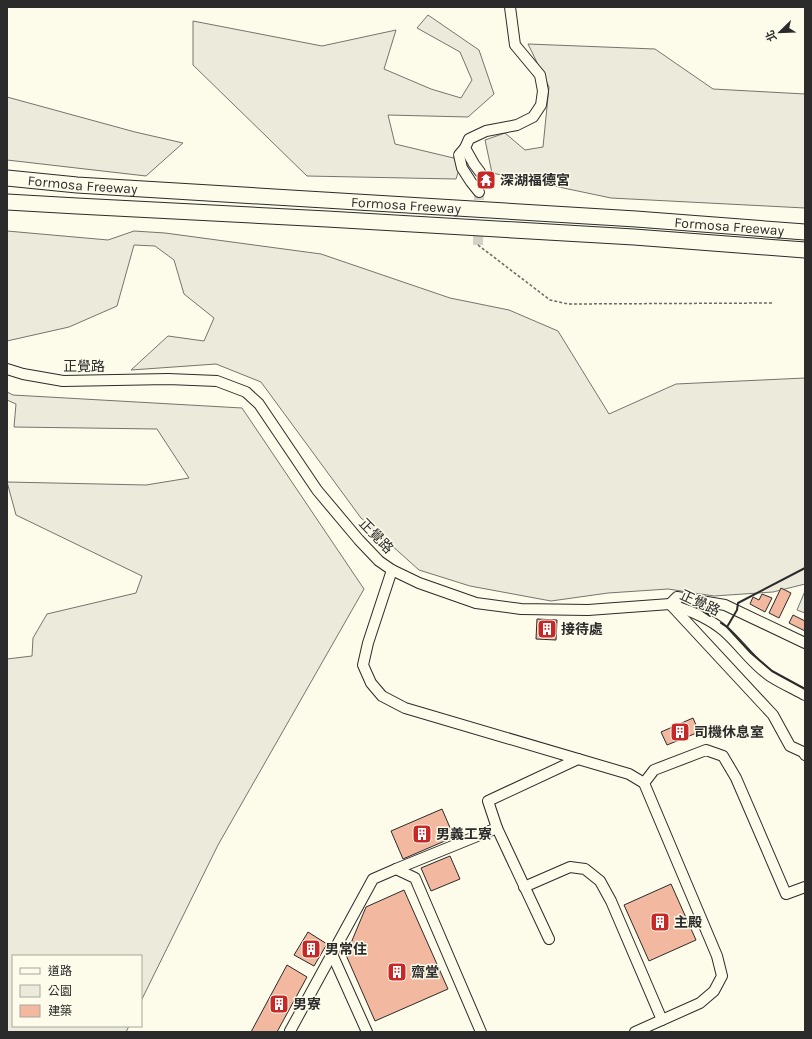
<svg xmlns="http://www.w3.org/2000/svg" width="812" height="1039" viewBox="0 0 812 1039" font-family="Karla,'Noto Sans TC',sans-serif">
<rect width="100%" height="100%" fill="#fdfbea"/>
<!-- green -->
<g fill="#ecebdb" stroke="#74746e">
<path d="M428 15 479 50 494 94 468 117 388 115 395 144 462 160 456 179 307 176 193 65V21L322 46 396 30 384 69 431 89 461 98 472 80 460 52 417 28Z"/>
<path d="M528 44 655 49 713 89 805 94V208L611 198 492 173 485 140 505 133 525 150 543 147 549 87Z"/>
<path d="M7 97 135 132 183 143 146 176 7 160Z"/>
<path d="M7 231 108 240 134 231 165 233 321 254 450 298 509 310 558 331 609 414 676 384 805 378V584L773 592 714 596 668 589 608 593 551 601 470 586 419 570 361 518 261 382 216 364 131 370 168 336 204 341 214 318 184 294 174 260 155 246 134 245 117 306 69 327 7 341Z"/>
<path d="M7 392 13 395 242 408 364 589 218 845 141 1001V956H13V1026H129L126 1032H7V659L32 656 33 638 47 614 136 593 142 576 16 515 7 482 146 485 189 478 157 429 14 427 16 404 7 400Z"/>
<path d="M805 591V613L797 610Z"/>
</g>
<!-- building -->
<g fill="#f2b8a0" stroke="#2b2b2b">
<path d="M781 588 791 593 779 618 769 613Z"/>
<path d="M762 594 772 598 765 612 750 604 753 597 759 600Z"/>
<path d="M793 615 805 621V631L789 623Z"/>
<path d="M537 619 557 620 556 640 536 639Z"/>
<path d="M693 718 699 732 667 745 661 732Z"/>
<path d="M442 809 454 837 403 859 391 831Z"/>
<path d="M450 856 460 879 431 891 421 868Z"/>
<path d="M671 884 696 940 649 961 624 905Z"/>
<path d="M404 890 448 989 375 1021 346 955 366 907Z"/>
<path d="M308 932 327 944 314 966 294 955Z"/>
<path d="M287 965 307 977 277 1032H251Z"/>
</g>
<g fill="none" stroke-linecap="round" stroke-linejoin="round">
<!-- minor-tunnel -->
<path stroke="#d3d1c4" stroke-width="10" stroke-dasharray="10 5" stroke-linecap="butt" d="M478 245 479 192"/>
<defs>
<g id="minor">
<path d="M465 148 459 155 462 168 471 182 479 192"/>
<path d="M480 172 474 164 465 148 469 139 486 131 517 125 533 117 541 105 543 91 540 75 515 45 510 7"/>
<path d="M7 369 23 374 63 381 168 379 217 381 246 392 259 404 317 490 359 540 379 561 392 570 419 583 476 603 521 609 588 610 670 604C689 610 709 618 724 631 740 645 752 664 770 676 781 683 794 689 805 695"/>
<path d="M392 570 368 643 363 665 371 683 382 696 405 708 629 774 644 783 717 956 722 976 714 991 700 1003 635 1032"/>
<path d="M805 643 725 605 677 597 670 604 773 715 790 746 803 752 805 755"/>
<path d="M644 783 654 770 706 750 723 756 736 778 786 894 805 887"/>
<path d="M497 828 549 939"/>
<path d="M396 869 415 878 481 1032"/>
<path d="M524 887 570 867 585 869 600 881 611 901 662 1020"/>
<path d="M332 954 367 1032"/>
<path d="M291 1032 290 1031 373 879 396 869 497 828 488 801 578 759"/>
</g>
<g id="highway">
<path id="s1" d="M7 178 77 185 636 219 805 232"/>
<path d="M7 202 77 206 327 219 634 237 805 250"/>
</g>
</defs>
<!-- minor casing -->
<use href="#minor" stroke="#2b2b2b" stroke-width="12"/>
<!-- highway casing -->
<use href="#highway" stroke="#2b2b2b" stroke-width="17"/>
<!-- path -->
<path stroke="#6a6964" stroke-width="1.5" stroke-dasharray="3 2" stroke-linecap="butt" d="M478 245 550 300 568 304 773 303"/>
<!-- minor -->
<use href="#minor" stroke="#fdfbea" stroke-width="10"/>
<!-- highway -->
<use href="#highway" stroke="#fdfbea" stroke-width="15"/>
<!-- wall -->
<g stroke="#2b2b2b" stroke-width="2">
<path d="M682 602 698 608 710 616"/>
<path d="M721 623 727 627 751 653 772 671 805 689"/>
<path d="M727 627 737 610 738 603 805 568"/>
</g>
</g>
<!-- icons -->
<defs>
<symbol id="temple-square" viewBox="-11 -11 22 22"><rect x="-9" y="-9" width="18" height="18" rx="4" fill="#c62828" stroke="#fdfbea"/><path d="M0-6L5-2H3V0L6.5 2.5H4V6H1.5V3h-3V6H-4V2.5H-6.5L-3 0V-2H-5Z" fill="#fff"/></symbol>
<symbol id="building-square" viewBox="-11 -11 22 22"><rect x="-9" y="-9" width="18" height="18" rx="4" fill="#c62828" stroke="#fdfbea"/><path d="M-4-6H4V6H1V3H-1V6H-4ZM-2.5-4.3h1.7v1.8h-1.7ZM.8-4.3h1.7v1.8H.8ZM-2.5-1h1.7V.8h-1.7ZM.8-1h1.7V.8H.8Z" fill="#fff"/></symbol>
</defs>
<g fill-rule="evenodd">
<use href="#temple-square" x="475" y="169" width="22" height="22"/>
<use href="#building-square" x="536" y="618" width="22" height="22"/>
<use href="#building-square" x="669" y="721" width="22" height="22"/>
<use href="#building-square" x="411" y="823" width="22" height="22"/>
<use href="#building-square" x="649" y="911" width="22" height="22"/>
<use href="#building-square" x="300" y="938" width="22" height="22"/>
<use href="#building-square" x="386" y="961" width="22" height="22"/>
<use href="#building-square" x="268" y="993" width="22" height="22"/>
</g>
<g text-anchor="middle" dominant-baseline="central" stroke-width="3" stroke-linejoin="round" paint-order="stroke">
<!-- poi labels -->
<g font-size="14" font-weight="bold" fill="#2b2b2b" stroke="#fdfbea" text-anchor="start">
<text x="500" y="180">深湖福德宮</text>
<text x="561" y="629">接待處</text>
<text x="694" y="732">司機休息室</text>
<text x="436" y="834">男義工寮</text>
<text x="674" y="922">主殿</text>
<text x="325" y="949">男常住</text>
<text x="411" y="972">齋堂</text>
<text x="293" y="1004">男寮</text>
</g>
<!-- street labels -->
<g font-size="14" fill="#2b2b2b" stroke="#fdfbea">
<text stroke="none"><textPath href="#s1" startOffset="76">Formosa Freeway</textPath></text>
<text stroke="none"><textPath href="#s1" startOffset="400">Formosa Freeway</textPath></text>
<text stroke="none"><textPath href="#s1" startOffset="724">Formosa Freeway</textPath></text>
<text x="84" y="366">正覺路</text>
<text transform="translate(376 536) rotate(46)">正覺路</text>
<text transform="translate(700 603) rotate(25)">正覺路</text>
</g>
</g>
<!-- border -->
<rect width="812" height="1039" fill="none" stroke="#2b2b2b" stroke-width="16"/>
<!-- legend -->
<rect x="12" y="955" width="130" height="72" fill="#fdfbea" stroke="#a9a89e"/>
<rect x="20" y="968" width="20" height="6" fill="#fdfbea" stroke="#a9a89e"/>
<text x="48" y="975" font-size="12" fill="#2b2b2b">道路</text>
<rect x="20" y="985" width="20" height="12" fill="#ecebdb" stroke="#a9a89e"/>
<text x="48" y="995" font-size="12" fill="#2b2b2b">公園</text>
<rect x="20" y="1005" width="20" height="12" fill="#f2b8a0" stroke="#a9a89e"/>
<text x="48" y="1015" font-size="12" fill="#2b2b2b">建築</text>
<!-- north arrow -->
<g transform="translate(780 32) rotate(247)" stroke="#fdfbea" stroke-width="3" paint-order="stroke">
<path d="M0-3L7 15L0 10L-7 15Z" fill="#2b2b2b"/>
<text y="-6" font-size="11" font-weight="bold" text-anchor="middle" fill="#2b2b2b">北</text>
</g>
</svg>
